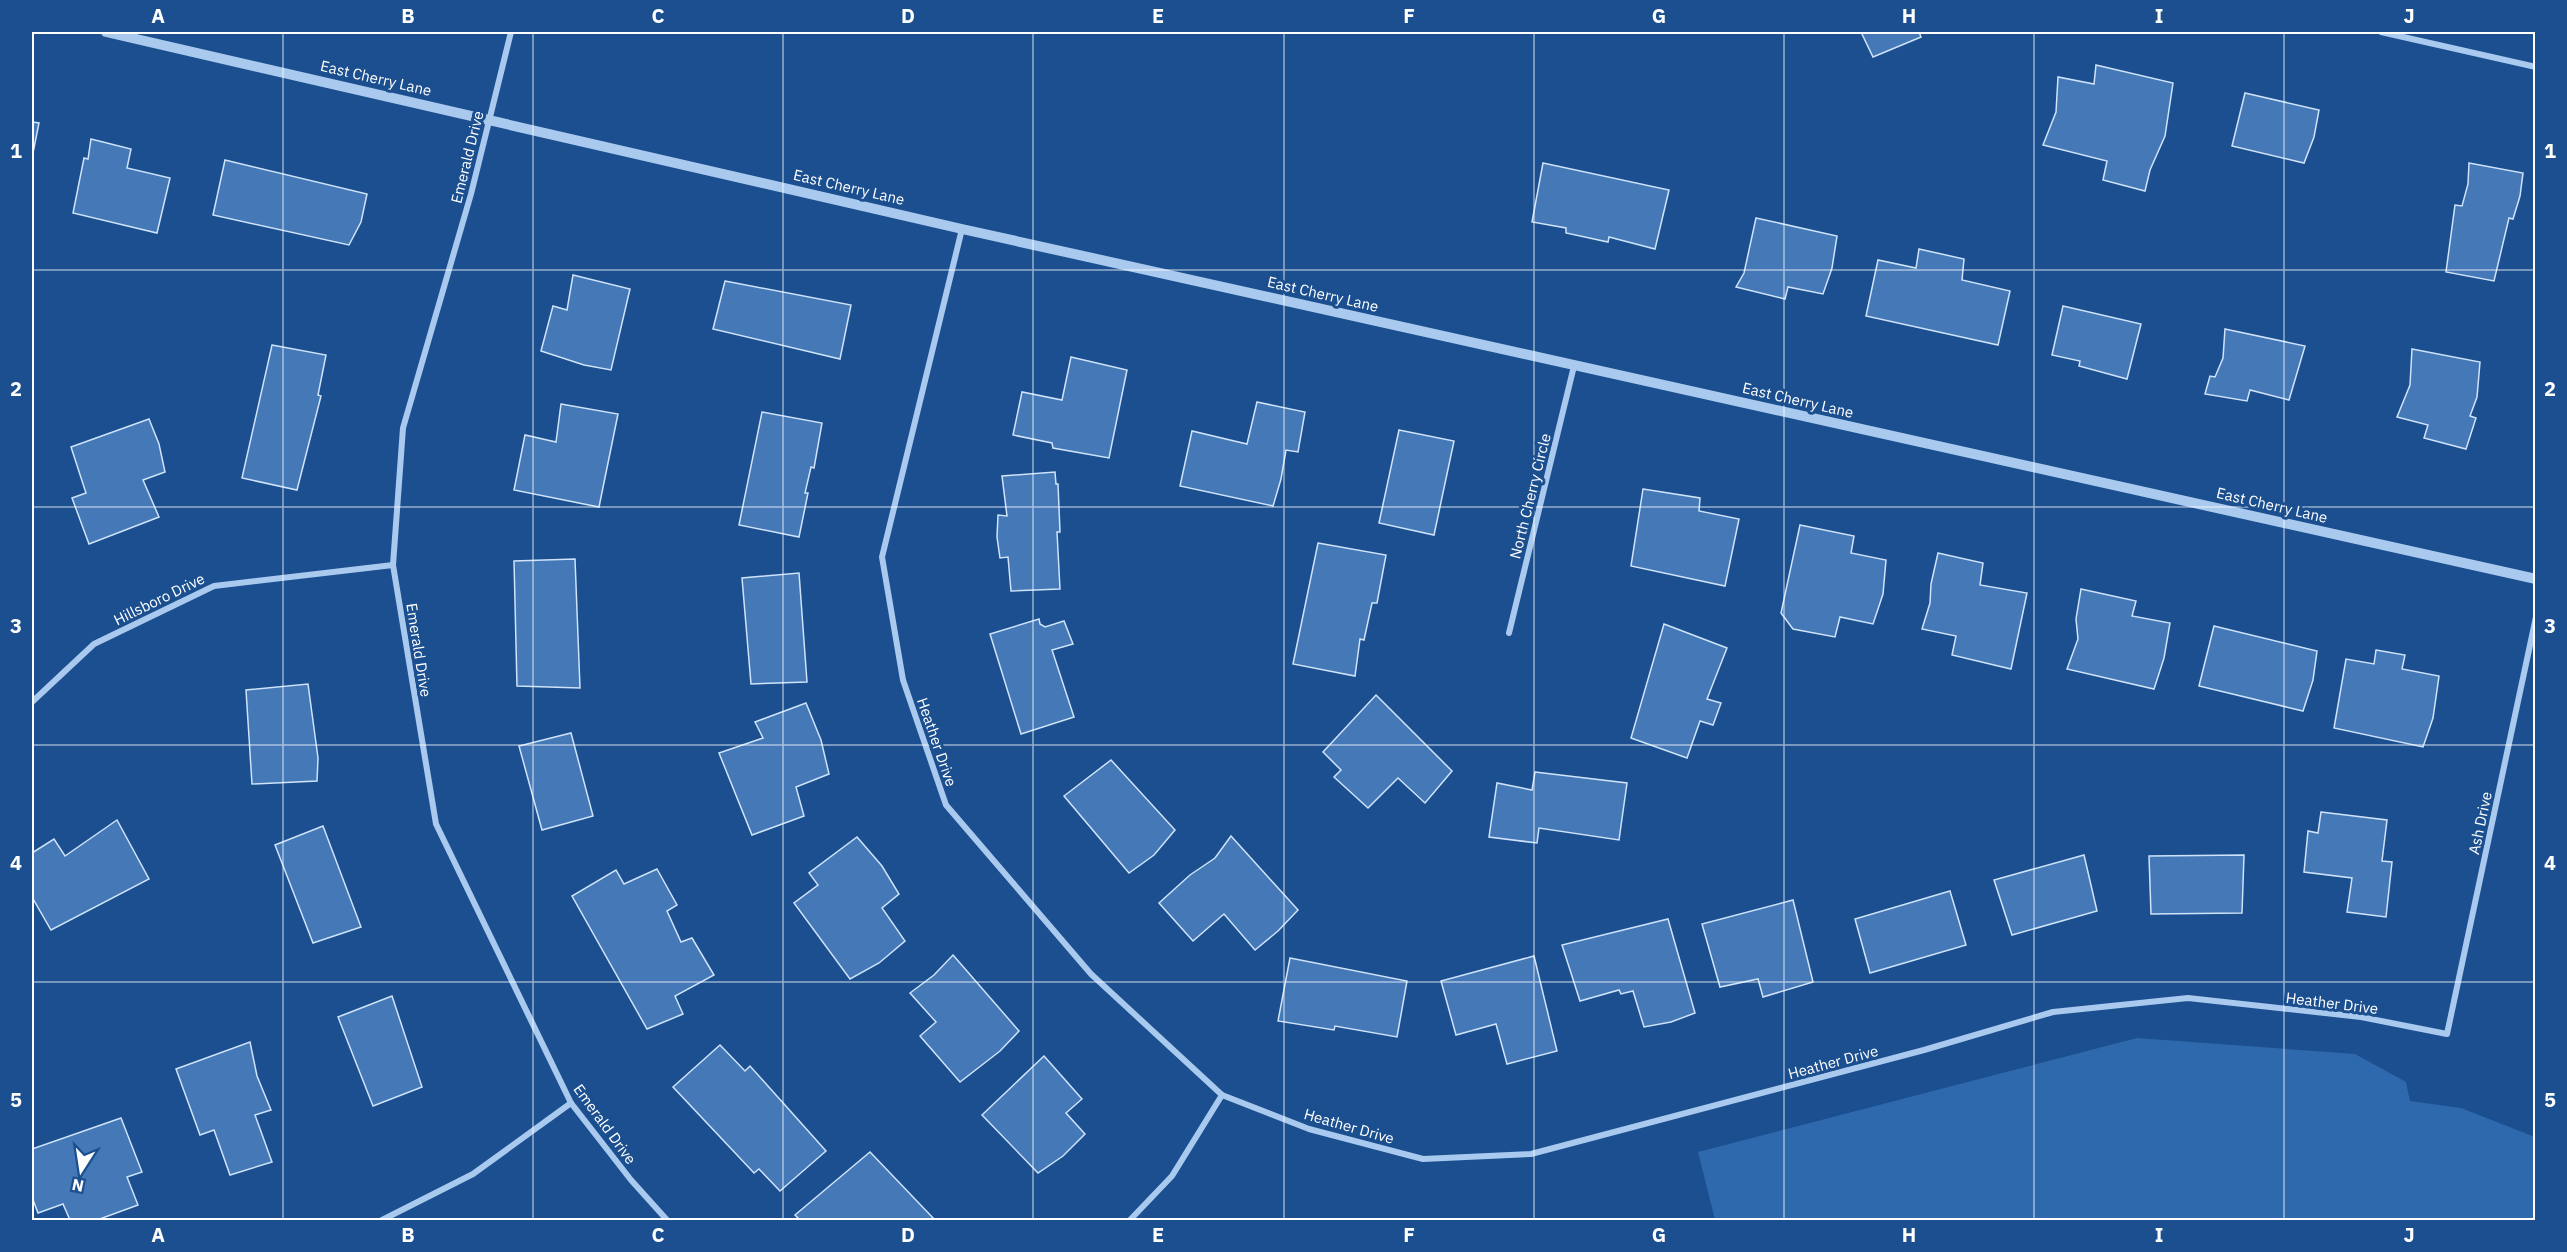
<svg xmlns="http://www.w3.org/2000/svg" width="2567" height="1252" viewBox="0 0 2567 1252" font-family="'IBM Plex Sans',sans-serif">
<rect width="100%" height="100%" fill="#1b4f8f"/>
<!-- green -->
<path fill="#2e69ad" d="M2137 1038 2355 1054 2406 1082 2410 1101 2461 1108 2535 1137V1220H1715L1698 1152Z"/>
<!-- building -->
<g fill="#4478b7" stroke="#cfe3fa" stroke-width="1.5">
<path d="M1861 32H1919L1921 37 1873 57Z"/>
<path d="M2096 65 2173 83 2165 136 2150 170 2145 191 2103 180 2107 161 2043 145 2056 112 2058 77 2094 84Z"/>
<path d="M2245 93 2319 110 2314 137 2304 163 2232 146Z"/>
<path d="M32 122 39 123 32 158Z"/>
<path d="M91 139 131 149 127 168 170 178 157 233 73 213 84 158 88 159Z"/>
<path d="M225 160 367 194 361 222 349 245 213 215Z"/>
<path d="M1543 163 1669 190 1655 249 1609 237 1608 242 1566 233V228L1532 222Z"/>
<path d="M2469 163 2523 173 2520 196 2513 219 2509 218 2494 281 2446 272 2455 205 2462 206 2468 184Z"/>
<path d="M1756 218 1837 236 1832 268 1823 294 1788 287 1785 299 1736 287 1744 273Z"/>
<path d="M1919 249 1964 259 1962 280 2010 291 1998 345 1866 316 1878 260 1916 268Z"/>
<path d="M573 275 630 289 611 370 584 365 541 351 553 306 567 310Z"/>
<path d="M725 281 851 305 840 359 713 329Z"/>
<path d="M2063 306 2141 324 2127 379 2079 366 2080 361 2052 355Z"/>
<path d="M2225 329 2305 346 2289 400 2250 390 2247 401 2205 394 2210 376 2215 377 2223 358Z"/>
<path d="M272 345 326 355 318 395 321 396 297 490 242 478Z"/>
<path d="M2412 349 2480 362 2477 397 2470 416 2476 418 2466 449 2424 438 2428 425 2397 417 2410 385Z"/>
<path d="M1071 357 1127 370 1109 458 1053 448 1052 443 1013 435 1022 392 1062 400Z"/>
<path d="M1257 402 1305 412 1298 452 1286 450 1281 479 1273 506 1180 486 1192 431 1247 444Z"/>
<path d="M561 404 618 414 599 507 514 490 525 435 556 442Z"/>
<path d="M762 412 822 423 814 468 811 467 805 493H808L799 537 739 525Z"/>
<path d="M149 419 159 444 165 472 143 480 159 517 89 544 72 498 86 493 71 447Z"/>
<path d="M1399 430 1454 441 1434 535 1379 523Z"/>
<path d="M1055 472 1056 484H1058L1060 532H1057L1060 589 1011 591 1008 557 1000 558 997 537 998 515 1007 516 1002 476Z"/>
<path d="M1643 489 1700 498 1699 511 1739 519 1725 586 1631 566Z"/>
<path d="M1800 525 1854 536 1851 553 1886 560 1883 594 1873 624 1840 617 1835 637 1793 629 1781 613Z"/>
<path d="M1318 543 1386 555 1377 603H1372L1364 640 1360 639 1355 676 1293 664Z"/>
<path d="M1938 553 1983 563 1980 585 2027 593 2011 669 1952 655 1956 636 1922 629 1930 603 1931 584Z"/>
<path d="M575 559 580 688 517 686 514 561Z"/>
<path d="M799 573 807 682 751 684 742 578Z"/>
<path d="M2081 589 2136 601 2132 616 2170 623 2164 658 2154 689 2067 669 2078 639 2076 619Z"/>
<path d="M1039 619 1040 624 1045 627 1064 621 1073 644 1052 650 1074 717 1021 734 990 634Z"/>
<path d="M1664 624 1727 648 1707 699 1721 703 1713 725 1700 721 1687 758 1631 738Z"/>
<path d="M2214 626 2317 651 2313 680 2303 711 2199 686Z"/>
<path d="M2376 650 2405 655 2402 669 2439 676 2433 718 2423 747 2334 728 2346 659 2374 664Z"/>
<path d="M308 684 318 758 317 781 252 784 246 690Z"/>
<path d="M1376 695 1452 771 1425 803 1398 778 1368 808 1334 777 1341 770 1323 752Z"/>
<path d="M806 703 821 740 829 774 796 787 804 816 752 835 719 753 763 738 755 722Z"/>
<path d="M571 733 593 816 542 830 519 746Z"/>
<path d="M1111 760 1175 830 1154 855 1129 873 1064 796Z"/>
<path d="M1535 772 1627 783 1619 840 1539 828 1537 843 1489 837 1497 783 1532 790Z"/>
<path d="M2321 812 2387 820 2382 861 2392 862 2386 917 2347 912 2352 878 2304 872 2308 831 2318 833Z"/>
<path d="M117 820 149 879 51 930 32 897V853L54 839 65 856Z"/>
<path d="M323 826 361 927 313 943 275 845Z"/>
<path d="M1231 836 1298 910 1278 931 1255 950 1224 914 1193 941 1159 903 1190 875 1215 858Z"/>
<path d="M857 837 882 866 899 894 882 908 905 941 879 963 850 979 794 903 818 885 809 873Z"/>
<path d="M2084 855 2097 911 2012 935 1994 880Z"/>
<path d="M2244 855 2242 913 2151 914 2149 856Z"/>
<path d="M657 869 677 905 667 911 681 942 692 938 714 975 675 996 683 1014 647 1029 572 896 616 870 624 884Z"/>
<path d="M1950 891 1966 945 1870 973 1855 919Z"/>
<path d="M1793 900 1813 982 1763 997 1758 979 1720 987 1702 924Z"/>
<path d="M1668 919 1695 1013 1671 1022 1644 1027 1633 991 1621 994 1619 990 1580 1001 1562 945Z"/>
<path d="M953 955 1019 1031 1000 1051 960 1082 920 1036 936 1022 910 993 934 975Z"/>
<path d="M1534 956 1557 1051 1507 1064 1496 1024 1456 1035 1441 981Z"/>
<path d="M1290 958 1407 981 1397 1037 1335 1026 1334 1030 1278 1021Z"/>
<path d="M392 996 422 1087 373 1106 338 1017Z"/>
<path d="M250 1042 257 1076 271 1110 255 1115 272 1162 230 1175 214 1130 200 1135 176 1069Z"/>
<path d="M720 1045 745 1071 750 1066 826 1151 780 1191 759 1169 754 1173 673 1087Z"/>
<path d="M1044 1056 1082 1099 1066 1113 1085 1134 1063 1156 1038 1173 982 1115Z"/>
<path d="M121 1118 142 1172 127 1177 138 1205 97 1220H70L63 1204 38 1213 32 1197V1149Z"/>
<path d="M870 1152 935 1220H800L795 1215Z"/>
</g>
<g fill="none" stroke-linecap="round" stroke-linejoin="round">
<!-- minor -->
<g stroke="#a9c9ee" stroke-width="6">
<path d="M511 32 471 194 403 428 393 565 436 824 571 1103 631 1180 667 1220"/>
<path d="M2381 32 2536 67"/>
<path d="M962 229 882 557 903 680 946 805 1091 974 1222 1095 1309 1129 1423 1159 1531 1154 1924 1050 2053 1012 2188 998 2361 1017 2447 1034 2536 617"/>
<path d="M1509 633 1574 366"/>
<path d="M32 702 94 644 214 586 393 565"/>
<path d="M382 1220 473 1174 571 1103"/>
<path d="M1130 1220 1172 1176 1222 1095"/>
</g>
<!-- tertiary -->
<path stroke="#a9c9ee" stroke-width="10" d="M106 32 962 229 2536 579"/>
</g>
<!-- grid -->
<path fill="none" stroke="#fff" stroke-width="1.5" stroke-opacity="0.55" d="M283 32V1220M533 32V1220M783 32V1220M1033 32V1220M1284 32V1220M1534 32V1220M1784 32V1220M2034 32V1220M2284 32V1220M32 270H2536M32 507H2536M32 745H2536M32 982H2536"/>
<g text-anchor="middle" dominant-baseline="central" stroke-width="6" stroke-linejoin="round" paint-order="stroke">
<!-- street labels -->
<g font-size="15" fill="#fff" stroke="#1b4f8f">
<text transform="translate(376 78) rotate(13)">East Cherry Lane</text>
<text transform="translate(467 157) rotate(-76)">Emerald Drive</text>
<text transform="translate(849 187) rotate(13)">East Cherry Lane</text>
<text transform="translate(1323 294) rotate(13)">East Cherry Lane</text>
<text transform="translate(1798 400) rotate(13)">East Cherry Lane</text>
<text transform="translate(1530 496) rotate(-76)">North Cherry Circle</text>
<text transform="translate(2272 505) rotate(13)">East Cherry Lane</text>
<text transform="translate(159 599) rotate(-26)">Hillsboro Drive</text>
<text transform="translate(419 650) rotate(81)">Emerald Drive</text>
<text transform="translate(937 742) rotate(71)">Heather Drive</text>
<text transform="translate(2480 823) rotate(-78)">Ash Drive</text>
<text transform="translate(2332 1003) rotate(7)">Heather Drive</text>
<text transform="translate(1833 1062) rotate(-15)">Heather Drive</text>
<text transform="translate(605 1124) rotate(54)">Emerald Drive</text>
<text transform="translate(1349 1126) rotate(16)">Heather Drive</text>
</g>
</g>
<!-- border -->
<rect width="2567" height="1252" fill="none" stroke="#1b4f8f" stroke-width="66"/>
<!-- north arrow -->
<g transform="translate(81 1171) rotate(192)" stroke="#1b4f8f" stroke-width="4.5" paint-order="stroke">
<path d="M0-4.5L10 22L0 15L-10 22Z" fill="#ffffff"/>
<text y="-9" font-size="16" font-weight="bold" text-anchor="middle" fill="#ffffff">N</text>
</g>
<rect x="33" y="33" width="2501" height="1186" fill="none" stroke="#fff" stroke-width="2"/>
<g font-size="20" text-anchor="middle" font-weight="bold" fill="#fff">
<text x="158" y="23">A</text>
<text x="408" y="23">B</text>
<text x="658" y="23">C</text>
<text x="908" y="23">D</text>
<text x="1158" y="23">E</text>
<text x="1409" y="23">F</text>
<text x="1659" y="23">G</text>
<text x="1909" y="23">H</text>
<text x="2159" y="23">I</text>
<text x="2409" y="23">J</text>
<text x="16" y="158">1</text>
<text x="2550" y="158">1</text>
<text x="16" y="396">2</text>
<text x="2550" y="396">2</text>
<text x="16" y="633">3</text>
<text x="2550" y="633">3</text>
<text x="16" y="870">4</text>
<text x="2550" y="870">4</text>
<text x="16" y="1107">5</text>
<text x="2550" y="1107">5</text>
<text x="158" y="1242">A</text>
<text x="408" y="1242">B</text>
<text x="658" y="1242">C</text>
<text x="908" y="1242">D</text>
<text x="1158" y="1242">E</text>
<text x="1409" y="1242">F</text>
<text x="1659" y="1242">G</text>
<text x="1909" y="1242">H</text>
<text x="2159" y="1242">I</text>
<text x="2409" y="1242">J</text>
</g>
</svg>
